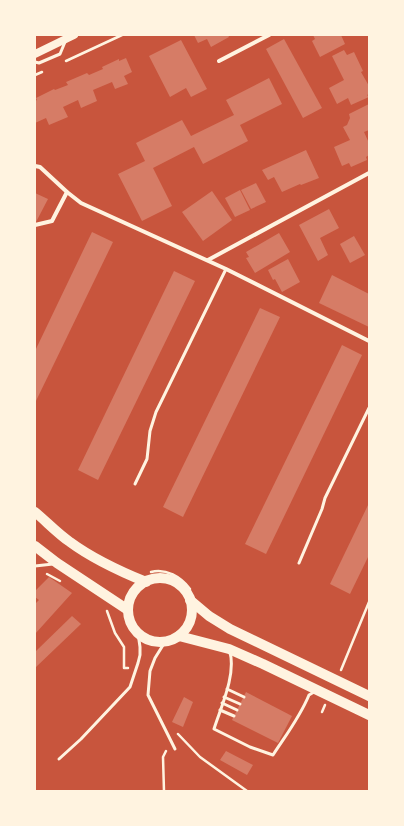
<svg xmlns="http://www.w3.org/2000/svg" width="404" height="826" viewBox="0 0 404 826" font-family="Commissioner,sans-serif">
<rect width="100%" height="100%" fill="#c8553d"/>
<!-- building -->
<g fill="#d67c66">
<path d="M194 35H228L229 37 211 47 207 39 198 43Z"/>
<path d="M313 35H341L345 44 320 57 312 41 315 39Z"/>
<path d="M284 39 322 108 303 118 266 49Z"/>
<path d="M181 40 207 89 191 97 186 88 170 97 149 56Z"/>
<path d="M344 50 347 55 354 52 363 71 361 72 369 86V94L367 95 369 97 351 105 348 98 337 104 329 88 344 80 332 56Z"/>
<path d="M126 58 132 72 124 76 128 84 115 89 112 82 93 90 97 101 81 108 78 100 63 107 68 117 49 125 46 118 35 123V101L37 100 36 98 54 89 55 90 68 85 66 82 87 73 89 75 103 69 102 67 119 59V61Z"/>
<path d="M269 78 282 104 240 125 248 141 203 164 194 147 153 168 172 206 142 221 118 174 145 161 136 143 182 120 191 136 234 115 226 100Z"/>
<path d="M369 104V130L364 132 369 143V155L366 157 367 160 351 167 349 163 342 166 334 147 350 140 343 127 347 125 350 118 349 114Z"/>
<path d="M306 150 319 178 301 185 300 184 282 192 274 177 268 180 262 170Z"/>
<path d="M256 183 266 202 251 209 241 190Z"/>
<path d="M240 190 250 210 235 217 225 198Z"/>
<path d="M212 191 232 220 203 241 182 212Z"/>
<path d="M35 193 48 199 36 222H35Z"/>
<path d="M329 209 339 228 320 238 328 255 318 261 299 225Z"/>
<path d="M92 232 113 242 35 403V351Z"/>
<path d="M279 233 290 252 255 273 246 258 249 257 246 252Z"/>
<path d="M354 236 365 255 350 263 340 244Z"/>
<path d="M288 259 300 282 282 292 275 279 273 280 268 270Z"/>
<path d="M174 271 195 281 98 480 78 470Z"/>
<path d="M332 275 369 294V327L319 303Z"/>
<path d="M260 308 280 317 183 517 163 507Z"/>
<path d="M342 345 362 355 266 554 245 544Z"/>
<path d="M369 503V555L350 594 330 584Z"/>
<path d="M49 577 72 593 35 634V604L39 600 35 597V591Z"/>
<path d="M72 616 81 624 35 668V652Z"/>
<path d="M246 692 292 716 278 743 232 720Z"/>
<path d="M184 697 193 702 183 727 172 722Z"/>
<path d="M226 751 253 765 247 775 220 760Z"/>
</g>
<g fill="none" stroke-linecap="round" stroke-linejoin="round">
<!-- path -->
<g stroke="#fff3e0" stroke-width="2.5">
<path d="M66 61 122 35"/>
<path d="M35 75 42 72"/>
<path d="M151 572C166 568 181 577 190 589"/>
<path d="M47 574 60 581"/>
<path d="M107 611 115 633 124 647V668H128"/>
<path d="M341 670 369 602"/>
<path d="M322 712 325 705"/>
<path d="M178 734 200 757 247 791"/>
<path d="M164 791 163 757 166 751"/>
</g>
<!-- service -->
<g stroke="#fff3e0" stroke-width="3">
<path d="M35 62 39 63 60 54 65 42"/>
<path d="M135 484 147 459 150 431 156 412 226 269"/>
<path d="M299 563 322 509 325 498 369 408"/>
<path d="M35 566 53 564"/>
<path d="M165 642 155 658 150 671 148 695 175 749"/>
<path d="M230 652C236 675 221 707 214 729L250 747 273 755C286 735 300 717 309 695L314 692"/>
<path d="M227 689 244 697"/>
<path d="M224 697 240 704"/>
<path d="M222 703 237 710"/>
<path d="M220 710 234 716"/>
<path d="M59 759 81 739 130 687 138 663 140 655V647L138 633"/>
</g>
<!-- minor -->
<g stroke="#fff3e0" stroke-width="4">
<path d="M219 61 269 35"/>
<path d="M35 166 40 167 67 192 81 203 226 269 369 341"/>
<path d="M35 225 52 221 67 192"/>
<path d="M208 260 369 173"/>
</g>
<!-- secondary -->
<path stroke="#fff3e0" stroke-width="8" d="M35 54 74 35"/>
<!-- primary -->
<g stroke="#fff3e0" stroke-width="10">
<path d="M35 512C47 522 57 533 70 542 93 559 119 571 146 582"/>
<path d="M35 546 57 563 128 610"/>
<circle cx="160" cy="610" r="32"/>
<path d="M190 600 209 616 230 629 369 696"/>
<path d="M179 636 229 649 263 664 369 715"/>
</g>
</g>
<!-- border -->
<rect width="404" height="826" fill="none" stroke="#fff3e0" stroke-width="72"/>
</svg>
